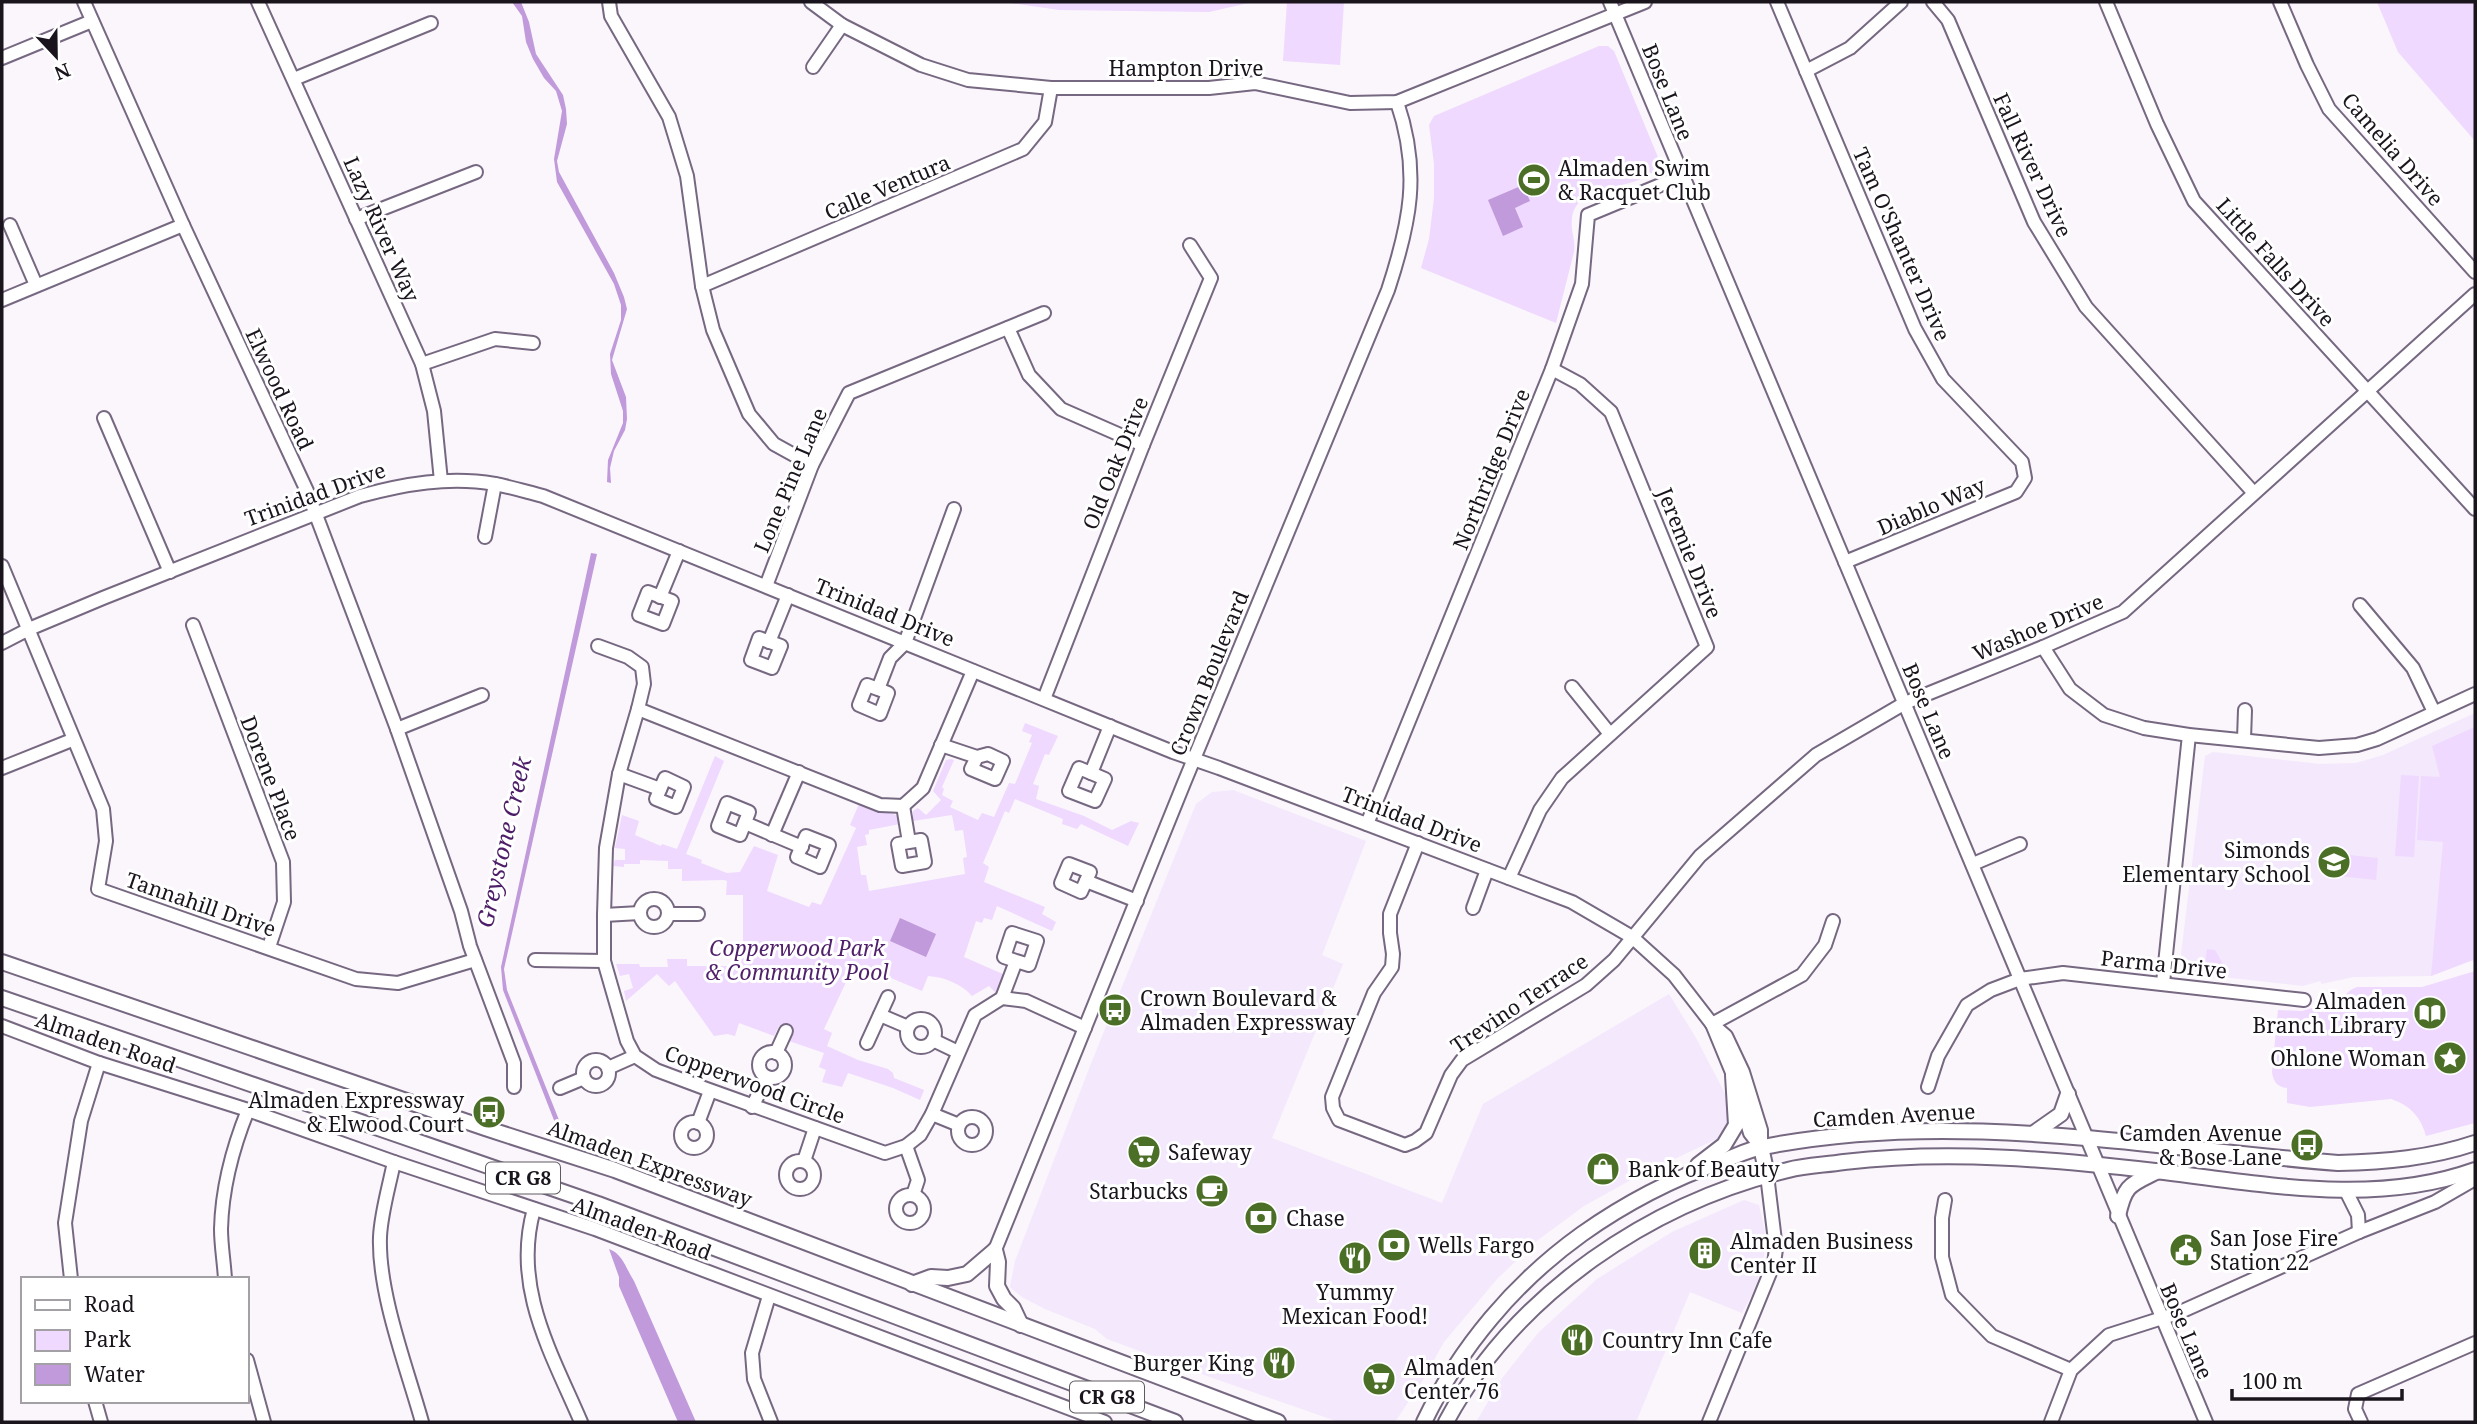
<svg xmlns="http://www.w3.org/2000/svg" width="2477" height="1424" viewBox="0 0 2477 1424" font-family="'Noto Serif',serif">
<rect width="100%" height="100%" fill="#faf6fc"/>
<!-- built -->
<g fill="#f4e8fc">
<path d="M2475 713V965L2473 960 2431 976 2353 977 2322 984 2320 981 2303 986 2187 973 2182 969 2180 963 2205 756 2213 752 2320 764 2356 763 2383 755Z"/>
<path d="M1233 790 1366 841 1322 955 1343 964 1272 1138 1442 1203 1483 1104 1669 994 1696 1038 1731 1105V1124L1719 1138 1638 1176 1584 1206 1538 1240 1497 1279 1444 1342 1424 1378 1397 1419 1393 1422H1339L1210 1377 1107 1339 1095 1329 1045 1309 1022 1297 1010 1287 1015 1261 1090 1066 1196 804 1212 792Z"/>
<path d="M1744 1200 1759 1205 1765 1231 1764 1256 1756 1287 1742 1313 1690 1292 1636 1422H1476L1503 1377 1538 1333 1597 1279 1672 1232Z"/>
</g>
<!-- green -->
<g fill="#efd9fe">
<path d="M1003 2H1253L1209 12 1059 10Z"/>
<path d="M1287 2H1344L1340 65 1283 61Z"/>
<path d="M2377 2H2475V141L2398 52Z"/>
<path d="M1599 46H1608L1614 51 1660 162C1658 165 1657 168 1654 171 1634 191 1575 183 1572 219 1570 230 1576 240 1574 252L1556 323 1421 268 1429 239 1434 198V164L1429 125 1434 116Z"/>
<path d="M1025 723 1058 736 1049 755 1045 754 1033 784 1039 786 1036 799 1084 816 1112 830 1131 821 1139 823 1128 846 1081 824 1077 829 1062 824 1063 819 1015 799 1009 813 1005 811 983 863 989 867 984 882 1045 907 1042 914 1056 922 1052 931 997 906 992 920 984 918 982 923 976 921 964 957 1005 975 1001 990 996 993 989 986 972 996C962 984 944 977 928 976L922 991 855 963 824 1029 832 1033 827 1046 858 1060 888 1069 893 1073 894 1078 924 1090 920 1100 893 1088 848 1073 842 1087 822 1082 826 1070 819 1067 824 1053 789 1041 792 1032 779 1026 774 1036 739 1023 735 1036 727 1034 714 1036 675 981 669 986 657 974 626 1001 624 991 633 988 629 974 620 976 616 964H639L640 967H668L667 959H687V966H740V951L743 950V895H726L727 881 724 880 682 881V869H668V861L640 860V864H624V867L613 866 615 860H625V849L615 848 622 815 639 821 635 835 661 846 662 844 677 849 715 756 724 761 686 854 702 860 701 863 727 873 740 872 754 846 778 855 767 891 809 907 812 902 821 905 856 828 850 825 859 804 896 815 900 824 869 830V834L865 835 867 845 857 847 861 875H866L869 891 965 874 963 858 967 857 963 830 955 831 952 815 913 821V811L918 808 926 815 941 800 933 791 946 760 951 759 954 760 942 787 944 789 942 795 953 801 950 807 978 820 982 813 994 817 1009 783 1015 784 1032 743 1029 742 1032 735 1022 731Z"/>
<path d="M2475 727V965L2473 960 2431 976 2443 842 2417 840 2421 776 2440 777 2432 746Z"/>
<path d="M2401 775 2419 776 2414 857 2395 856Z"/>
<path d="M2340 854 2378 858 2376 880 2338 876Z"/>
<path d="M2207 949 2215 950 2223 964 2221 975 2207 973 2204 970Z"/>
<path d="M2475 971V1123L2426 1136C2421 1117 2410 1105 2391 1099L2310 1107 2287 1103V1088C2278 1087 2273 1082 2272 1072L2278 1010 2302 1011 2319 1006 2343 1004C2345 994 2347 991 2357 987H2422Z"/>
</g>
<!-- water -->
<g fill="#c09ada">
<path d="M512 2H521L529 22 536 54 563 95 566 109 567 124 557 161 559 172 614 273 624 297 627 309 612 360 626 397 627 419 625 430 614 451 610 468 611 483 607 482 608 460 623 423V411L611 374 610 354 621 320V305L614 284 557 182 554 159 562 111 556 91 544 78 533 59 526 42 522 16Z"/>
<path d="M1523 185 1530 201 1515 208 1523 227 1503 236 1488 200Z"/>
<path d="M591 553 597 554 504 969 507 990 565 1135 559 1133 503 990 501 967Z"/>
<path d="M900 918 936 934 926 957 890 941Z"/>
<path d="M609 1249C623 1254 626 1269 634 1281L696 1422H678L619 1286V1277Z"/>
</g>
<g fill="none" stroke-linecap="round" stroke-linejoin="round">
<defs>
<g id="minor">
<path d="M84 2 183 225 307 491 397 729 461 911 470 946 514 1063V1087"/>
<path d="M258 2 422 364 434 411 441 481"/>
<path d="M609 2 611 16 669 117 687 176 702 286 713 330 749 414 774 444 812 465"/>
<path d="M811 2 842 25 921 65 968 80 1051 88H1209L1255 83 1350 103 1397 102 1645 2"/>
<path d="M1610 2 2206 1422"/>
<path d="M1777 2 1915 329 1943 379 2022 462 2025 478 2016 492 1845 562"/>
<path d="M1933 2 1948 20 2034 222 2086 307 2253 492"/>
<path d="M2106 2 2157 124 2194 201 2475 509"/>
<path d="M2280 2 2307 65 2329 109 2475 272"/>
<path d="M2 58 92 21"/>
<path d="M813 67 842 25"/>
<path d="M1806 71 1850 48 1901 2"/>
<path d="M294 79 431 23"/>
<path d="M356 219 476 172"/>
<path d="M10 225 36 285"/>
<path d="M702 286 1023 149 1045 122 1051 88"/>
<path d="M2 300 183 225"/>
<path d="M1008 328 1029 375 1061 409 1143 445"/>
<path d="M422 364 495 339 533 343"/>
<path d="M104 418 170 572"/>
<path d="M485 537 495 484"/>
<path d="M2 566 103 809 106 841 98 889 356 979 398 983 475 960"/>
<path d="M766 586 812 465 849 393 1044 313"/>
<path d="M648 592 672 601 663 624 639 615Z"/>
<path d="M660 597 679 551"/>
<path d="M2360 605 2413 668 2434 712"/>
<path d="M193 625 283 862 284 902 269 947"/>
<path d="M759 638 781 646 772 668 751 660Z"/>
<path d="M769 642 788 595"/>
<path d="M2 643 29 629 103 598 360 496C404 484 449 476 495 484 511 487 527 492 543 496L1173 752 1219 768 1572 902 1632 937 1674 975 1712 1024 1726 1036 1743 1072 1761 1130V1147"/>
<path d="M598 646 628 657 642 667 644 684 638 709"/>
<path d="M2043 647 2070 689 2104 715 2144 728 2189 735 2319 748 2357 745 2377 739 2475 694"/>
<path d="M973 671 923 788 903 806 880 805 638 709 619 774 606 848 604 915V961L627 1041 635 1056 656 1070 704 1088 885 1153 906 1146 920 1135 932 1114 975 1015 1002 998 1026 1001 1085 1028"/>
<path d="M1572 687 1610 734"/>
<path d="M878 689 867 685 859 705 880 714 888 693 878 689 890 658 905 643 954 509"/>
<path d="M1044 699 1143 445 1211 278 1190 245"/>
<path d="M397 729 482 695"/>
<path d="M2244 739 2245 710"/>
<path d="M941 745 977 757 988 754 1003 761 995 779 971 769 977 757"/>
<path d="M2 768 72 740"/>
<path d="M1079 768 1105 779 1095 801 1069 791Z"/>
<path d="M1091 773 1110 726"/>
<path d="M619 774 660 789"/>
<path d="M665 778 684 787 676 807 656 799Z"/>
<path d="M727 803 749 812 740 835 718 826Z"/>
<path d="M903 806 909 842 898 844 902 866 925 862 921 840 909 842"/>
<path d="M745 823 802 847"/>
<path d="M1367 824 1552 369 1582 284 1588 215 1682 176"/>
<path d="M772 835 799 772"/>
<path d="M806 836 829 845 820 867 797 857Z"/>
<path d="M1418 843 1390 914V933L1393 954 1392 967 1374 993 1332 1097 1333 1108 1339 1120 1405 1145 1415 1141 1426 1133 1451 1075 1462 1060 1586 985 1614 960 1700 856 1816 755 1905 703 2043 647 2123 612 2475 294"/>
<path d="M1069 864 1090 872 1081 892 1061 883Z"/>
<path d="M1973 864 2020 844"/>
<path d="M1509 878 1540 810 1562 778 1707 647 1611 412 1580 384 1552 369"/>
<path d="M1086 881 1137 901"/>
<circle cx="654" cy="913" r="14"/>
<path d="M1473 908 1487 870"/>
<path d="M668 914H698"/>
<path d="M604 915 640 913"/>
<path d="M535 960 604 961"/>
<path d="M2163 983 2189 735"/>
<path d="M1002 998 1016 961 1004 957 1012 933 1037 941 1029 965 1016 961"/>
<path d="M880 1015 908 1027"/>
<circle cx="921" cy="1033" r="14"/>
<path d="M1712 1024 1802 975 1825 945 1833 921"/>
<path d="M1712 1024 1733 1075 1750 1133 1761 1147"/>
<path d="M2 1026 99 1063 248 1110 394 1162 595 1229 1105 1422"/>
<path d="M933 1040 958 1052"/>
<path d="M867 1043 888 997"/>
<circle cx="772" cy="1065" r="13"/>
<path d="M776 1053 786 1031"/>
<circle cx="596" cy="1073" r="13"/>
<path d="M608 1068 635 1056"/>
<path d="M1928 1087 1938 1056 1967 1005 1991 990 2020 979 2063 973 2304 1000"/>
<path d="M560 1088 584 1078"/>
<path d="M752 1107 767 1077"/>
<path d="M932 1114 959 1125"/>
<circle cx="972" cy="1131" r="14"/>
<circle cx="694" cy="1135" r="13"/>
<path d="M698 1123 710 1091"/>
<path d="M906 1146 918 1180 913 1195"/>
<path d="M804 1161 815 1128"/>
<circle cx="800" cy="1175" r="14"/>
<path d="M394 1162C389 1187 381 1213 380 1237 378 1293 407 1368 422 1422"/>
<path d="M2346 1191 2358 1215 2359 1232"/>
<circle cx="910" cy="1209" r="14"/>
<path d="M1945 1200 1942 1218V1257L1952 1295 1992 1336 2071 1370"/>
<path d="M534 1209C512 1287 551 1352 581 1422"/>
<path d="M995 1250 1184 783 1388 290C1410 223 1421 172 1397 102"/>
<path d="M71 1279 65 1223 81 1121 99 1063"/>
<path d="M225 1279C224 1262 221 1245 221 1229 222 1189 233 1147 248 1110"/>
<path d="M769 1296 752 1353 754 1379 771 1422"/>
<path d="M247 1360 264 1422"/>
<path d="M95 1401 101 1422"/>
<path d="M1709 1422 1774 1263 1776 1249 1767 1175"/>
<path d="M2051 1422 2071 1370 2109 1335 2178 1313 2359 1232 2435 1202 2475 1179"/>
<path d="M2361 1422 2355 1409 2358 1394 2475 1343"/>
</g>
<g id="major">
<path d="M2 962 485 1128 615 1170 1278 1422"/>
<path d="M2 998 598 1204 1175 1422"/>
<path d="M2034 1133 2061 1114 2068 1094"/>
<path d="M1761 1147 1767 1175"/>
<path d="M1698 1165 1724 1145 1736 1125 1733 1075"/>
<path d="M2118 1216C2125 1184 2130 1185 2158 1171"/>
<path d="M995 1250 998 1262 997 1286 1004 1299 1013 1308 1021 1325"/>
<path d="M912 1284 931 1277 948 1278 967 1274 995 1250"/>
<path d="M1424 1422C1460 1347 1515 1282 1582 1234 1627 1202 1672 1179 1723 1161 1736 1156 1749 1149 1763 1147 1954 1109 2147 1148 2338 1163 2385 1162 2431 1158 2475 1143"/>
<path d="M1446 1422C1481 1357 1533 1302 1593 1259 1652 1217 1717 1187 1788 1170 1806 1165 1825 1165 1844 1162 1948 1150 2051 1159 2155 1171 2260 1183 2372 1207 2475 1170"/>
</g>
</defs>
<!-- minor casing -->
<use href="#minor" stroke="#766880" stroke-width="16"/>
<!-- major casing -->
<use href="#major" stroke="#766880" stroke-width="18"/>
<!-- minor -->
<use href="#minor" stroke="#fff" stroke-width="12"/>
<!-- major -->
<use href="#major" stroke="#fff" stroke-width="14"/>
</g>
<!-- icons -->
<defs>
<symbol id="stadium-disc" viewBox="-11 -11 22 22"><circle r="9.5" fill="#4c6f27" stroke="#fff"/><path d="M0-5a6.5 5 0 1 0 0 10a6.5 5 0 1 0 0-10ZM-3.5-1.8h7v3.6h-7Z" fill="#fff"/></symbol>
<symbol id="school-disc" viewBox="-11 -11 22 22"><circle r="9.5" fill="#4c6f27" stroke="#fff"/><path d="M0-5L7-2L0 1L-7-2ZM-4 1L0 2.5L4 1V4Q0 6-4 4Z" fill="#fff"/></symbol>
<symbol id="bus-disc" viewBox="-11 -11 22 22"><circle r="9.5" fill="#4c6f27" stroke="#fff"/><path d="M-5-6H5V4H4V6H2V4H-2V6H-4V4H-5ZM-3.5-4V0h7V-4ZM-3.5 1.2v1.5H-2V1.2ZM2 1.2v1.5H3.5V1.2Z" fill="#fff"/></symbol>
<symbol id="library-disc" viewBox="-11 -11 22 22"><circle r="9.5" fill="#4c6f27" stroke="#fff"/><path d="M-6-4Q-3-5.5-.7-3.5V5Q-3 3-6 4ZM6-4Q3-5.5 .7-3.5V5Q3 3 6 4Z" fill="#fff"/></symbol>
<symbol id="sight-disc" viewBox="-11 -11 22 22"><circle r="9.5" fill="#4c6f27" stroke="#fff"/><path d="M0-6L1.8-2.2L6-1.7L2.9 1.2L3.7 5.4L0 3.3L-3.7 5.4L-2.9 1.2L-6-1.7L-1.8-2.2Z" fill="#fff"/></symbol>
<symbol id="supermarket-disc" viewBox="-11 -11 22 22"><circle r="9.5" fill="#4c6f27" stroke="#fff"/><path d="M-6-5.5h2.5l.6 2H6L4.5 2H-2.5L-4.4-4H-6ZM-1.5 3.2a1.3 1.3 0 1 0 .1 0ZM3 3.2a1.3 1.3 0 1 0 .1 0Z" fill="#fff"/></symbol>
<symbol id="shop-disc" viewBox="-11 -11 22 22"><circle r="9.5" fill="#4c6f27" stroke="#fff"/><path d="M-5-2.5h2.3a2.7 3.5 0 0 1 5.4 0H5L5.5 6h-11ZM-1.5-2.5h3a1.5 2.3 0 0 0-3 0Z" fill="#fff"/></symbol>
<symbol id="cafe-disc" viewBox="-11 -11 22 22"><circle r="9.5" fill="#4c6f27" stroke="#fff"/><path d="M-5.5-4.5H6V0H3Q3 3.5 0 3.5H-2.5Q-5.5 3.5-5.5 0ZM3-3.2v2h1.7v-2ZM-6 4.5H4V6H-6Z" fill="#fff"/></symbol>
<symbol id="bank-disc" viewBox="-11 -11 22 22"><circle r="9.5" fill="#4c6f27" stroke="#fff"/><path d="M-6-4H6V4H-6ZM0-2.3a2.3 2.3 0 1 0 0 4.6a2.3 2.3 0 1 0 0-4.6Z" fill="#fff"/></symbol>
<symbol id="civic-disc" viewBox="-11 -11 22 22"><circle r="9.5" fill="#4c6f27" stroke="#fff"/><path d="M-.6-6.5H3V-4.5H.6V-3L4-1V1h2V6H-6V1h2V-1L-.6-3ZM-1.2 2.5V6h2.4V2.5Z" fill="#fff"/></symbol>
<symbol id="building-disc" viewBox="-11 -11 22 22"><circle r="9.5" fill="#4c6f27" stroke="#fff"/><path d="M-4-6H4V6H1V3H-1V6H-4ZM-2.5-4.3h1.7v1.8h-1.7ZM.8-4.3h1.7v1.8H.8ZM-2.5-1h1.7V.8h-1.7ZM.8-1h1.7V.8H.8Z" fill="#fff"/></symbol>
<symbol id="restaurant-disc" viewBox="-11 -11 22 22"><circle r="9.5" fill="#4c6f27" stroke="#fff"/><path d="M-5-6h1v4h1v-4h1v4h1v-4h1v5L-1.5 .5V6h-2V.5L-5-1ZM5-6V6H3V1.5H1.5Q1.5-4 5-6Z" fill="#fff"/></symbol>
</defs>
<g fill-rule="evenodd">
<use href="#stadium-disc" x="1515" y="161" width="38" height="38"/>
<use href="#school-disc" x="2315" y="843" width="38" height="38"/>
<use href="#bus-disc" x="1096" y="991" width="38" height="38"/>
<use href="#library-disc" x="2411" y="994" width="38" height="38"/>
<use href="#sight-disc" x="2431" y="1039" width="38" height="38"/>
<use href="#bus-disc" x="470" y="1093" width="38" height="38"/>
<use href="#bus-disc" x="2288" y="1126" width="38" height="38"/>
<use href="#supermarket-disc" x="1125" y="1133" width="38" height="38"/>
<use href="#shop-disc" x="1584" y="1150" width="38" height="38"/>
<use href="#cafe-disc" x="1193" y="1172" width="38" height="38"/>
<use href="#bank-disc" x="1242" y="1199" width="38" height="38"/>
<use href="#bank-disc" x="1375" y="1226" width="38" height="38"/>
<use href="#civic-disc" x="2167" y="1231" width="38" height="38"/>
<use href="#building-disc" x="1686" y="1234" width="38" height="38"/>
<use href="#restaurant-disc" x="1336" y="1239" width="38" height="38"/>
<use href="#restaurant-disc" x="1558" y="1321" width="38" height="38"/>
<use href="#restaurant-disc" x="1260" y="1344" width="38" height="38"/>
<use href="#supermarket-disc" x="1360" y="1360" width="38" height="38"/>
</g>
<g text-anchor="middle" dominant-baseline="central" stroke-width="6" stroke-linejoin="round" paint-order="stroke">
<!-- shield labels -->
<g fill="#fff" stroke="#5f5a61" stroke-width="2">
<rect x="486" y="1162.5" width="74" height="31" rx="5"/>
<rect x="1070" y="1381.5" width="74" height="31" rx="5"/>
</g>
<g font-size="19" font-weight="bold" fill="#1a141d">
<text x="523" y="1178">CR G8</text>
<text x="1107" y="1397">CR G8</text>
</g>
<!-- street labels -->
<g font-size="21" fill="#1a141d" stroke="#fff">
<text x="1186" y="68">Hampton Drive</text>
<text transform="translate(1668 92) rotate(68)">Bose Lane</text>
<text transform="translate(2393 149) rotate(49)">Camelia Drive</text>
<text transform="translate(2033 165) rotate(65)">Fall River Drive</text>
<text transform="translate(887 187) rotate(-23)">Calle Ventura</text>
<text transform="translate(382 229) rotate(66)">Lazy River Way</text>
<text transform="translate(1902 244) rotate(66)">Tam O'Shanter Drive</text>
<text transform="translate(2276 262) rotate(48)">Little Falls Drive</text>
<text transform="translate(280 389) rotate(65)">Elwood Road</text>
<text transform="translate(1115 463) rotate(-68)">Old Oak Drive</text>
<text transform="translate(1491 469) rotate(-68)">Northridge Drive</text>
<text transform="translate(790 480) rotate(-67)">Lone Pine Lane</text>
<text transform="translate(315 494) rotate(-20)">Trinidad Drive</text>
<text transform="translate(1931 506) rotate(-23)">Diablo Way</text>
<text transform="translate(1690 553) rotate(68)">Jeremie Drive</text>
<text transform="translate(885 612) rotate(22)">Trinidad Drive</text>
<text transform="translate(2038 627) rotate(-23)">Washoe Drive</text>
<text transform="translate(1209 673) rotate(-68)">Crown Boulevard</text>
<text transform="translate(1929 711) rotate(67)">Bose Lane</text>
<text transform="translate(271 778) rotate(69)">Dorene Place</text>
<text transform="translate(1412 819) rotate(21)">Trinidad Drive</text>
<text transform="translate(201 904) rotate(19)">Tannahill Drive</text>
<text transform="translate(2164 964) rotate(6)">Parma Drive</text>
<text transform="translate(1519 1003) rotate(-34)">Trevino Terrace</text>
<text transform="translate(106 1042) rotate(19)">Almaden Road</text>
<text transform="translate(755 1084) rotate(20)">Copperwood Circle</text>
<text transform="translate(1894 1115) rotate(-3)">Camden Avenue</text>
<text transform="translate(650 1163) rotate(20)">Almaden Expressway</text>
<text transform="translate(642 1228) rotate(20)">Almaden Road</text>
<text transform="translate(2187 1331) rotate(67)">Bose Lane</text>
</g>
<!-- poi labels -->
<g font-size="21" fill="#1a141d" stroke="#fff" text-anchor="start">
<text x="1558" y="168">Almaden Swim<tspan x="1558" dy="24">&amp; Racquet Club</tspan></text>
<text x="2310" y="850" text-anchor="end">Simonds<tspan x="2310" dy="24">Elementary School</tspan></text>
<text x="1140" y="998">Crown Boulevard &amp;<tspan x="1140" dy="24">Almaden Expressway</tspan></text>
<text x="2406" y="1001" text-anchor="end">Almaden<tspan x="2406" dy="24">Branch Library</tspan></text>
<text x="2426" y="1058" text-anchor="end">Ohlone Woman</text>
<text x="464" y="1100" text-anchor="end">Almaden Expressway<tspan x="464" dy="24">&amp; Elwood Court</tspan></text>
<text x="2282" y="1133" text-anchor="end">Camden Avenue<tspan x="2282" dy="24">&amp; Bose Lane</tspan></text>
<text x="1168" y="1152">Safeway</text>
<text x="1628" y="1169">Bank of Beauty</text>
<text x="1188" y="1191" text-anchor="end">Starbucks</text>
<text x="1286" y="1218">Chase</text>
<text x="2210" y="1238">San Jose Fire<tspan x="2210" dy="24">Station 22</tspan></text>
<text x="1730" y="1241">Almaden Business<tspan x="1730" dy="24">Center II</tspan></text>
<text x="1418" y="1245">Wells Fargo</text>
<text x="1355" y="1292" text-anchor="middle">Yummy<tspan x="1355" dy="24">Mexican Food!</tspan></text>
<text x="1602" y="1340">Country Inn Cafe</text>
<text x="1254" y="1363" text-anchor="end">Burger King</text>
<text x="1404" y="1367">Almaden<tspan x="1404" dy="24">Center 76</tspan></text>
</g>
<!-- park labels -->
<g font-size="21" font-style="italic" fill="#50206b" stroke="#fff">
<text x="797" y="948">Copperwood Park<tspan x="797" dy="24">&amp; Community Pool</tspan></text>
</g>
<!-- water labels -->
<g font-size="23" font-style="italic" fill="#4d1d68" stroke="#fff">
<text transform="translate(503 842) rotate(-77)">Greystone Creek</text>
</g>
</g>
<!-- border -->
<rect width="2477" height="1424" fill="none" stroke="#1a141d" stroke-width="7"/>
<!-- legend -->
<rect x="21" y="1277" width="228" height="126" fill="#ffffff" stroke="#a3a1a5" stroke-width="2"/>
<rect x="35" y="1300" width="35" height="10" fill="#ffffff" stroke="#a3a1a5" stroke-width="2"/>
<text x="84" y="1312" font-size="21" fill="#1a141d">Road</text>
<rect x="35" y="1330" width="35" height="21" fill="#efd9fe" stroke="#a3a1a5" stroke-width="2"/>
<text x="84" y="1347" font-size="21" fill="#1a141d">Park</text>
<rect x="35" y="1364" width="35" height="21" fill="#c09ada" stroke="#a3a1a5" stroke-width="2"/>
<text x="84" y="1382" font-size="21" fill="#1a141d">Water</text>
<!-- north arrow -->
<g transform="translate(56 56) rotate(158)" stroke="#ffffff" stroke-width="5" paint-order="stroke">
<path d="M0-5L12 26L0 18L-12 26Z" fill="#1a141d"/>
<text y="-10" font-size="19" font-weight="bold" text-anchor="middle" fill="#1a141d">N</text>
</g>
<!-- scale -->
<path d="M2232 1389v10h170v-10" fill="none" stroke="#1a141d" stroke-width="3.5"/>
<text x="2242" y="1389" font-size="21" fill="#1a141d" stroke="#ffffff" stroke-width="5" paint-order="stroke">100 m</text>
</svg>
